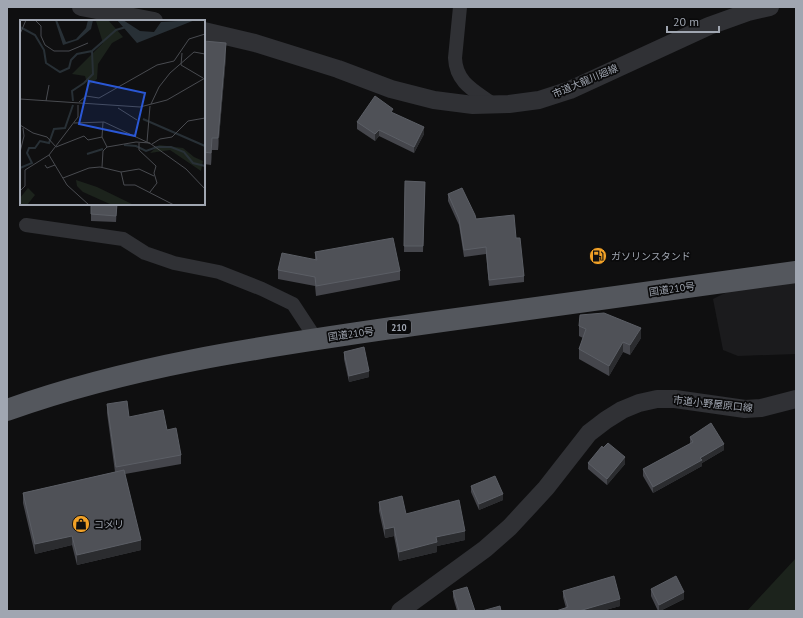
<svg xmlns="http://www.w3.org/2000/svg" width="803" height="618" viewBox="0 0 803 618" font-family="'PT Sans','Noto Sans JP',sans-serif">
<rect width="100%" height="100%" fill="#0f0f10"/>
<!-- built -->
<path fill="#1b1b1d" d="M796 282V354L738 356 723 350 713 299 735 288Z"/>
<!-- green -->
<path fill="#1c231c" d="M796 558V611H747Z"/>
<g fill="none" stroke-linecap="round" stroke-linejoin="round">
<!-- minor -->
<g stroke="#303135" stroke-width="14">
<path d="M460 7 455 58C456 83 475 91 493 104"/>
<path d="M26 225 123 239 145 253 174 263 219 272 262 289 293 304 316 339"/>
</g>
<!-- tertiary -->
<g stroke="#303135" stroke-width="18">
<path d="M81 7 154 21"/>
<path d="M204 31 255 43 338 69 391 89 434 100 473 105 509 104 539 100 570 90 709 26 748 12 770 7"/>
<path d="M400 611 485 549 510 527 546 488 589 433 606 420 622 410 639 403 657 399H675L745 409 761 408 796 399"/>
</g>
<!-- trunk -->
<path stroke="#54575d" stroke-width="22" d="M7 410C138 363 276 345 413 325 540 308 668 290 796 272"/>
</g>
<!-- wall -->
<g fill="#45464c">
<path d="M204 41 226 56 218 150H212L211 165 204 164Z"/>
<path d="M393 113 424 134 414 153 379 136 375 141 357 129V122Z"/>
<path d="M405 181 425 182 423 252H404Z"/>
<path d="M448 194 476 219 516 238 524 276V282L489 286 486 254 464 257 459 225 448 201Z"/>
<path d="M91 204H117L116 222 91 221Z"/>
<path d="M315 252 400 271V280L316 296 315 286 278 279V270L315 260Z"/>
<path d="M579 326 641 338 630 355 623 352 609 376 579 359V349L583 338 579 336Z"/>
<path d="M344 352 369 377 349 382 344 359Z"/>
<path d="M107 404 129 417 167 430 181 455V464L125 474 141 550 77 565 72 545 35 554 23 503V493L115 472 107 413Z"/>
<path d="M690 437 724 450 702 463V466L653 493 643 476V469L690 444Z"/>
<path d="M588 463 625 464 607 485 588 469Z"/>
<path d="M471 486 503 500 479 510 471 492Z"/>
<path d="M379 502 406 514 465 540 437 546V552L399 561 394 536 385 538 379 511Z"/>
<path d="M651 589 684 599 660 611H658L651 596Z"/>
<path d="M453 591 475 611H457L453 597Z"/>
<path d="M563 591 620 606 602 611H556L566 608 563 597Z"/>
</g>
<!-- shaded-wall -->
<g fill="#2b2c2f">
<path d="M226 43V56L218 150V138Z"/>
<path d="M424 127V134L414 153V147Z"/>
<path d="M379 130V136L375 141V134Z"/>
<path d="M212 138V150L211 165V153Z"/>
<path d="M641 328V338L630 355V345Z"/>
<path d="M623 342V352L609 376V366Z"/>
<path d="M369 371V377L349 382V376Z"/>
<path d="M724 444V450L702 463V466L653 493V487Z"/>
<path d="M625 457V464L607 485V479Z"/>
<path d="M503 494V500L479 510V504Z"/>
<path d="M394 527V536L385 538V529Z"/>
<path d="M465 531V540L437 546V552L399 561V552L436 537Z"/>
<path d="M72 536V545L35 554V544Z"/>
<path d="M141 540V550L77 565V555Z"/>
<path d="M684 592V599L660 611H659V605Z"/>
<path d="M620 599V606L602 611H579Z"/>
</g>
<!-- building -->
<g fill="#4f5157" stroke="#5b5e65">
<path d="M204 41 226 43 218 138H212L211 153 204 152Z"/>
<path d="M375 96 393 109 391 112 424 127 414 147 379 130 375 134 357 122Z"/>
<path d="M405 181 425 182 423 246H404Z"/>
<path d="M462 188 475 215 476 219 514 215 516 238H520L524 276 489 280 486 247 464 250 459 219 448 194Z"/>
<path d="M91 204H117L116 216 91 214Z"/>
<path d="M393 238 400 271 316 286 315 277 278 270 282 253 317 260 315 252Z"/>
<path d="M604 313 641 328 630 345 623 342 609 366 579 349 586 329 579 326 580 315Z"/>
<path d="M364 347 369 371 349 376 344 352Z"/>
<path d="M127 401 129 417 163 410 167 430 176 428 181 455 116 467 107 404Z"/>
<path d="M711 423 724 444 700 458 702 460 653 487 643 469 693 442 690 437Z"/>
<path d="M608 443 625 457 607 479 588 463 602 446 603 448Z"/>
<path d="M124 470 141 540 77 555 72 536 35 544 23 493Z"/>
<path d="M495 476 503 494 479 504 471 486Z"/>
<path d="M402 496 406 514 459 500 465 531 436 537 437 542 399 552 394 527 385 529 379 502Z"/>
<path d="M614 576 620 599 579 611H556L568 607 563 591Z"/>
<path d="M676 576 684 592 659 605 651 589Z"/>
<path d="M467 587 475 611H459L453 591Z"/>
<path d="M500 606 501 611H482Z"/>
</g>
<!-- icons -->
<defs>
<symbol id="fuel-disc" viewBox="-11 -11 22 22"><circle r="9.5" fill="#f1a127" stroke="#0a0a0b"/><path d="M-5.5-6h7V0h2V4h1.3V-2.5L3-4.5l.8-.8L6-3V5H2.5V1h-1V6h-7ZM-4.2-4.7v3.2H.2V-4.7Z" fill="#111"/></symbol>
<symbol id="shop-disc" viewBox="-11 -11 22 22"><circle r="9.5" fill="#f1a127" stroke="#0a0a0b"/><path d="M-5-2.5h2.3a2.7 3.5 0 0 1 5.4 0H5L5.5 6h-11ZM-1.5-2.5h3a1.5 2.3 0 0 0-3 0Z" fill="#111"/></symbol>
</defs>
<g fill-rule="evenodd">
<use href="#fuel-disc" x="588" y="246" width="20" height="20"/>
<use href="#shop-disc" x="71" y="514" width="20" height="20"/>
</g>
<g text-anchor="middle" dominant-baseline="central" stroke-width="3.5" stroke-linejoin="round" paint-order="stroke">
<!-- shield labels -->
<rect fill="#0a0a0b" stroke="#73777f" stroke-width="1" x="387" y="320" width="24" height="14" rx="3"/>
<g font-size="9" font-weight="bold" fill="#a0a6b1">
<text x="399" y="327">210</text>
</g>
<!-- street labels -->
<g font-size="10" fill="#a0a6b1" stroke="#0a0a0b">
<text transform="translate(585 81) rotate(-23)">市道大龍川廻線</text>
<text transform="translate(672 289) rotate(-8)">国道210号</text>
<text transform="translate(351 334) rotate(-8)">国道210号</text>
<text transform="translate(713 404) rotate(6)">市道小野屋原口線</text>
</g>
<!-- poi labels -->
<g font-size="10" fill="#a0a6b1" stroke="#0a0a0b" text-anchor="start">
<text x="611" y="256">ガソリンスタンド</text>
<text x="94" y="524">コメリ</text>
</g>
</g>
<!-- overview -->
<g transform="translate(20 20)">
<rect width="185" height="185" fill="#0f0f10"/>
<path d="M88 0 103 17 92 23 78 44 77 59 68 66 65 56 52 54 83 23 76 1ZM139 125 163 128 174 137 183 141 181 151 150 130 130 133ZM56 160 77 167 114 185H92L63 172 57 166ZM8 168 15 175 7 185H1L0 178Z" fill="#1c231c"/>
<path d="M35 0H37L46 22 56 19 66 8 68 0H73L71 9 58 20 43 25ZM97 0H103L120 11 134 12 141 2 175 0 117 23Z" fill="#283036"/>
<path fill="none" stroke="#283036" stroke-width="2" d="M0 7 15 15 24 30 26 43 40 52 49 48 51 40 57 34 72 31 96 10 106 7M53 81 52 71 64 63 73 54 72 31M123 99 185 126M104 125 116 126 126 131 137 127H151L164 132 173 143 185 146M67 134 83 129M0 148 12 143 7 133 9 128H15L20 121 29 123 34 109 45 108 53 85"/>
<path fill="none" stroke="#494b50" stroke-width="1" d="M15 0 21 6V16L25 25 34 31H49L68 23M0 14 6 0M162 33 161 45 183 58M0 79 120 87 147 80 185 58M26 81 29 65M59 82 66 76 79 78 137 45 154 41 169 19 185 14M131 84 139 67 150 53 174 32 185 34M58 85V97L29 135 47 165 69 185M98 88 117 100M83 102 82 117 87 127M54 103 84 102 131 124 166 149 185 169M0 105 13 113 27 117 36 127 64 116 68 120 82 117M127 122 130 86M119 123V130L136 146 134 153 137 163 130 172M132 124 140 119 152 117 168 101 185 98M0 132 4 116 3 108M25 145 27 148 35 145M82 147 83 131 87 127 116 122 130 123M5 150 29 135M101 152 104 165H115L154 185M43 158 69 148 80 147 101 152 119 149 134 156M0 171 5 166V150"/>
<path fill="#2a57d4" fill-opacity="0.15" stroke="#2a57d4" stroke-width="2" d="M69 61 125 73 115 116 59 104Z"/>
<rect width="185" height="185" fill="none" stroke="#a0a6b1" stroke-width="2"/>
</g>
<!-- border -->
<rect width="803" height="618" fill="none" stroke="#a0a6b1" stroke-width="16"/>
<!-- scale -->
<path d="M667 26v6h52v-6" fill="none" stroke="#a0a6b1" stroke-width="2"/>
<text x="673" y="26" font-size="12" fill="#a0a6b1" stroke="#0a0a0b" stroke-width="3" paint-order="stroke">20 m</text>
</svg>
